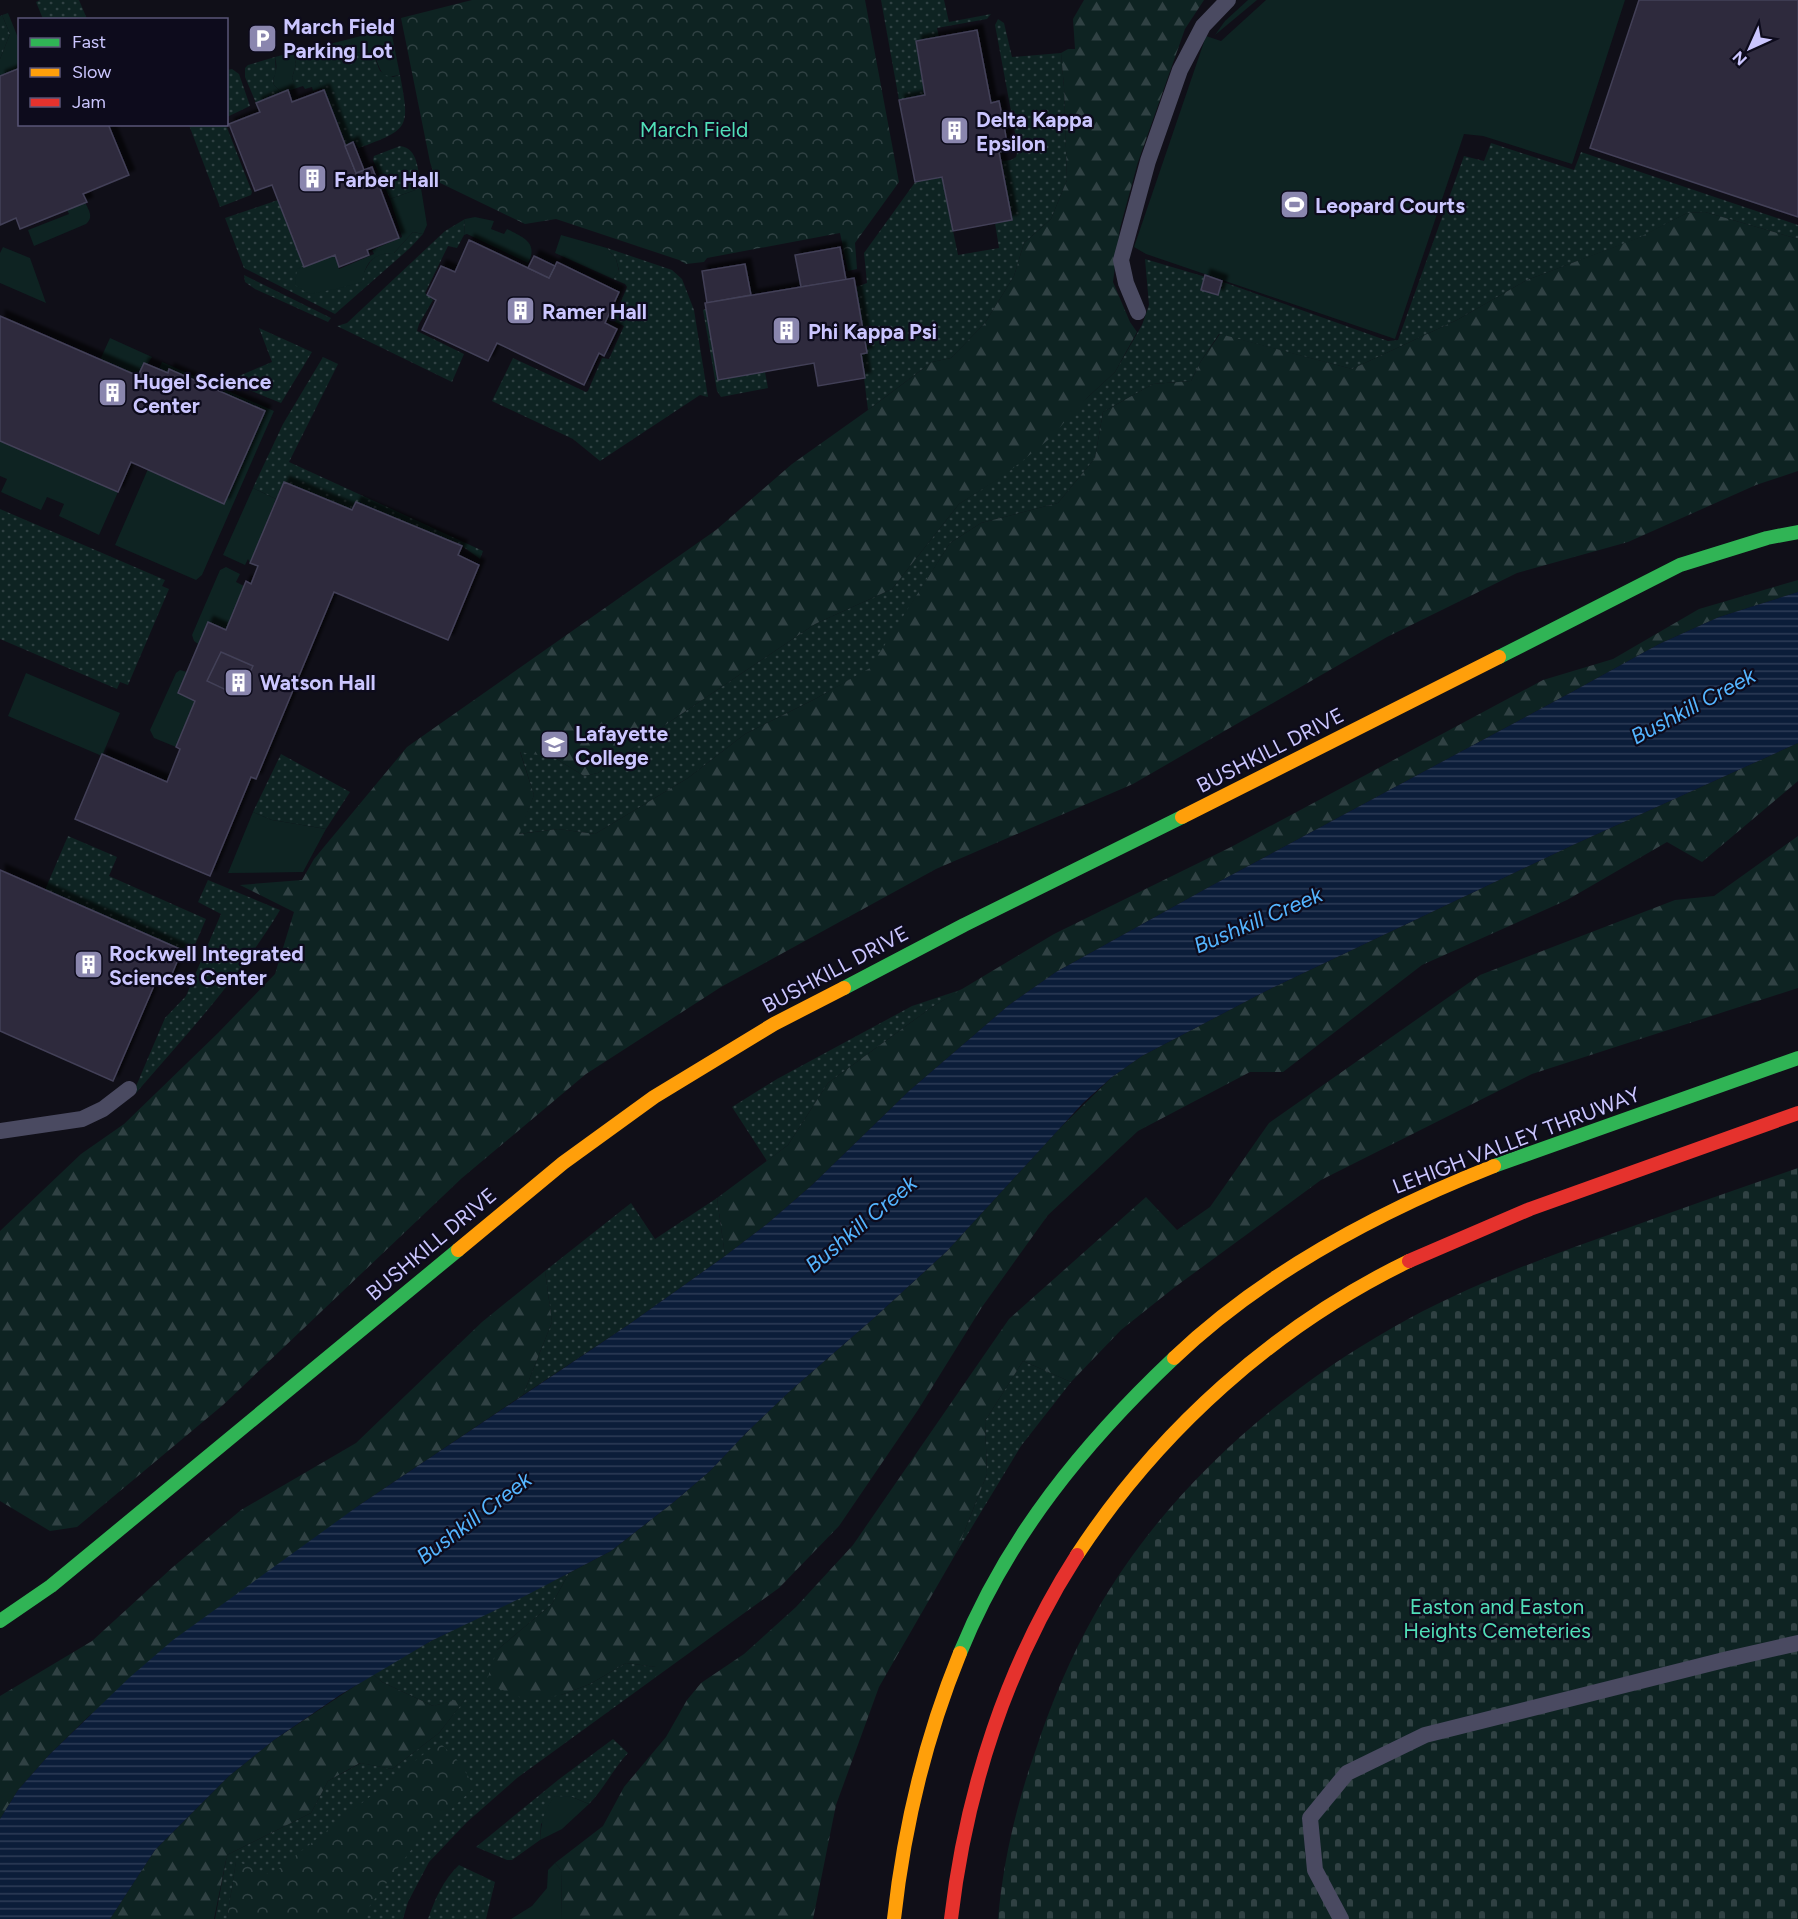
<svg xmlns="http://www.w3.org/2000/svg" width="1798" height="1919" viewBox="0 0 1798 1919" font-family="Figtree,sans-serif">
<defs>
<pattern id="grass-dots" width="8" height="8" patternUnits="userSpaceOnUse" patternTransform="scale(1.5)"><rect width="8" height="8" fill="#0e2322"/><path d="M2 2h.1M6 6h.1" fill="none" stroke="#304143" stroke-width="1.8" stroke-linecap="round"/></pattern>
<pattern id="forest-firs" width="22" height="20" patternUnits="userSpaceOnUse" patternTransform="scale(1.5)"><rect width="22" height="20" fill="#0e2322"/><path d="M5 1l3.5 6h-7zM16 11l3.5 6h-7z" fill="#304143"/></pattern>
<pattern id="cemetery-stones" width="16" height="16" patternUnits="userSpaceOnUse" patternTransform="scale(1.5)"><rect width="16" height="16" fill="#0e2322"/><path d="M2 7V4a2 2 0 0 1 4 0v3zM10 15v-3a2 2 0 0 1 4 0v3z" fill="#304143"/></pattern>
<pattern id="park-crowns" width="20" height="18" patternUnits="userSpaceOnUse" patternTransform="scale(1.5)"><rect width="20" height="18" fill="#0e2322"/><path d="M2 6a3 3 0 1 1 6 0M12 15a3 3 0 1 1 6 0" fill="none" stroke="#304143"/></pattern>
<pattern id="water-rules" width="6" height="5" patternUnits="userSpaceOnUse" patternTransform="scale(1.5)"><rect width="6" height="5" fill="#0b1d39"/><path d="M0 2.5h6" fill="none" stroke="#2d3c57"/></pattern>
<filter id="shadow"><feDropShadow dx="5.5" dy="-5.5" stdDeviation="1.5" flood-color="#0009"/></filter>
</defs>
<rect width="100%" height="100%" fill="#100f18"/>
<!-- grass -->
<g fill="url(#grass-dots)">
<path d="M40 0H79L87 19H43L36 2Z"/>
<path d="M881 0H944L949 22 991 14 987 19 937 28 939 37 916 41 925 95 899 100Z"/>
<path d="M2 15 10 34 0 59V16Z"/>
<path d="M998 19 1004 23 1012 57 1061 53 1064 87 1067 180 1051 219 1024 243 1014 276 985 323 951 358 932 362 868 410 861 354 867 352 856 287 867 283 864 253 916 181 942 177 958 255 999 248 995 223 1012 220 1002 161 1011 160 1016 157 1018 149 995 25Z"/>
<path d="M322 46 321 56 329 60 365 51C375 53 376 62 380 71L393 77 400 75C410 128 410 129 359 148L355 142 345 146 319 82H294L292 78 296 64 293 52Z"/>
<path d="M275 57 276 73 273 79 274 85 282 93 256 103 245 77V68L248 65Z"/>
<path d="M232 69 239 74 250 106 227 117V70Z"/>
<path d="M189 125H226L252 192 251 195 220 207Z"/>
<path d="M1491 143 1574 170 1581 152 1798 225V239L1705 212 1687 213 1639 238 1527 280 1457 320 1352 369 1219 334 1201 361 1191 381 1153 384 1103 412 1095 458 1058 503 981 523 950 543 871 668 815 699 745 734 688 778 595 834 558 829 518 834 534 795 520 751 555 758 584 776 598 773 671 721 815 624 892 589 959 504 1005 474 1115 372 1142 325 1149 305 1145 259 1226 283 1388 341 1398 340 1464 156 1484 161Z"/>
<path d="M400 146C419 148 418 173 421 188L390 199 373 160 374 156Z"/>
<path d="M278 200 304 267 363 274C372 258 374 253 394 253L413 232 423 234 410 248 335 314 244 268 225 218Z"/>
<path d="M465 219 464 235 457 248 448 246 425 293 433 300 419 324 417 331 464 354 452 382 337 326 347 323 445 231Z"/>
<path d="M607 248 672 270 682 279 694 310 708 397 700 395 600 461 573 439 492 401 513 358 586 392 588 391 602 358 609 359 624 326 613 321 627 287 625 284 613 279 619 270 616 259Z"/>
<path d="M244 275 331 318 328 322 255 289 245 282Z"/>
<path d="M706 309 718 379 765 372 768 388 721 397 717 391 703 310Z"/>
<path d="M259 328 312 352 281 403 227 381 272 362Z"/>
<path d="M323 357 338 364 289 462 483 551 480 559 462 546 356 502 352 510 284 482 276 499 253 488 283 424Z"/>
<path d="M0 509 165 580 162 586 169 589 128 685 120 682 117 689 0 639Z"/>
<path d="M281 754 350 792 326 829 272 820 253 812Z"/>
<path d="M68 836 117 857 109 876 206 919 191 954 45 890Z"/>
<path d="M208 880 280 910C240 977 187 1034 136 1093L134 1091 165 1018 186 996 221 914 198 902Z"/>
<path d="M963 989 932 1007 828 1083 788 1145 767 1161 732 1107 777 1079 912 1006Z"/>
<path d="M717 1198 725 1256 628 1325 523 1395 552 1322 545 1271 631 1203 655 1239Z"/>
<path d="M1023 1361 1071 1382 1021 1446 955 1555 987 1474 985 1421Z"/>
<path d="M569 1573 552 1604 497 1650 561 1695 590 1684 626 1663 656 1667V1677L517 1778 467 1822 429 1862 408 1902 403 1919H362V1915L236 1862 227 1919H215L227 1855 311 1813 328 1781 361 1763 392 1769 439 1733 466 1698 433 1706 382 1682 373 1674 431 1641Z"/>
<path d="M613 1739 628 1753C613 1769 604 1789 589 1804L572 1797 541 1824 540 1840 512 1860H507L476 1847 558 1780Z"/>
<path d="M459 1865 495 1882 486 1919H428C435 1899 443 1880 459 1865Z"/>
</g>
<!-- forest -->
<g fill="url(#forest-firs)">
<path d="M1084 0H1204L1185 29 1138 162 1120 228 1113 282 1130 322 1137 332 1115 372 1088 397 1048 440 1006 474 959 504 892 589 815 624 671 721 598 773 584 776 555 758 520 752 534 795 519 834 558 829 595 834 688 778 745 734 815 699 870 668 950 543 981 523 1058 503 1095 458 1103 412 1153 384 1191 381 1201 361 1220 334 1352 369 1457 320 1527 280 1638 238 1687 213 1705 212 1798 239V471L1756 485 1628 542 1517 573 1387 637 1133 784 936 869 721 987 586 1074 462 1178 223 1405 77 1527 50 1531 0 1501V1231L81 1154 124 1124 218 1033 275 974 294 912 240 885 302 880 314 859 407 747 716 530 792 464 868 410 932 362 951 358 985 323 1014 276 1024 243 1051 219 1067 180 1064 87 1061 53 1068 49H1075L1073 19Z"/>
<path d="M1798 580V592L1719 617 1659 644 1570 693 1209 887 1056 972 1009 1005 909 1091 812 1185 767 1224 725 1256 717 1198 788 1145 828 1083 932 1007 1054 934 1231 847 1543 680 1613 659 1699 609Z"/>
<path d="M1798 743V781L1702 862 1667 842 1567 900 1422 965 1283 1072H1250L1138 1131 1048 1215 982 1307 918 1410 839 1526 779 1588 656 1677V1667L626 1663 590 1684 561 1695 526 1700 486 1683 497 1650 552 1604 569 1573 611 1551 675 1501 710 1471 746 1433 789 1392 874 1318 947 1251 1061 1127 1112 1077 1142 1056 1266 991 1573 845Z"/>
<path d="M1798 836V988L1532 1074 1321 1180 1175 1287 1121 1330 1071 1382 1023 1361 985 1421 987 1474 955 1555 879 1687 836 1805 813 1919H562L561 1870 555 1863 603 1826 624 1787 666 1737 687 1700 701 1683 744 1654 796 1607 853 1545 1009 1319 1146 1197 1177 1230 1210 1207 1269 1123 1480 975 1675 900 1714 896Z"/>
<path d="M545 1271 552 1322 523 1395 358 1506 89 1716 49 1755 18 1790 0 1819V1696L92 1641 173 1567 241 1510 356 1443 482 1322Z"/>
<path d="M373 1674 382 1682 433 1706 467 1697 439 1733 392 1769 360 1763 328 1781 311 1813 227 1855 214 1919H110L155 1850 229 1776 274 1740Z"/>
</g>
<!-- cemetery -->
<path fill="url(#cemetery-stones)" d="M1798 1168V1919H998C1003 1862 1016 1806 1035 1752 1051 1703 1071 1656 1096 1612 1164 1493 1274 1395 1392 1328 1465 1286 1546 1257 1625 1229 1683 1208 1740 1188 1798 1168Z"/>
<!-- park -->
<g fill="url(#park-crowns)">
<path d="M472 0H865L899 182 855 243 857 269 848 271 840 233 707 258 704 262 686 264 679 260 556 219 525 224 436 181 430 162 401 18Z"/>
<path d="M439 1742 459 1762 475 1787 420 1838 363 1915 362 1919H227L236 1861 271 1875Z"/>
</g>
<!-- garden -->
<g fill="#0e2322">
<path d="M1248 0H1257L1215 35 1225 21Z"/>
<path d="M1266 0H1625L1572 164 1483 136 1464 134 1395 339 1146 254 1134 247 1206 36 1221 41Z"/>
<path d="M8 13 19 40V68L0 76V59L10 34 2 15Z"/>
<path d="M384 30 389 31 392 35 400 75C371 82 385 55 365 51L329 60 323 59 321 56 322 46Z"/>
<path d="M293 52 296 64 292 78 294 82H319L322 88 313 91 312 87 305 89 303 86 282 93 274 85 273 79C277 71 277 66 275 57Z"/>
<path d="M421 188 427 225 423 234 413 232 394 253C374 253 365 262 362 282L336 289 309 294 295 285 297 269 335 255 339 269 374 254 372 250 402 237 390 199Z"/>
<path d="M85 202C89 211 94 217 86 224L34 246 28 230 69 214 67 210Z"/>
<path d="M475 217 494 221 491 229 504 234 507 229C523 237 539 243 528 263L467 234 464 235 465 219Z"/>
<path d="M561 235 607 248 616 259 619 271 613 279 555 253Z"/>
<path d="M3 247 30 258 46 303 0 283V253Z"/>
<path d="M110 338 152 357 148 364 144 363 138 376 100 360Z"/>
<path d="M162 362 274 411 202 575 196 580 115 545 148 469 224 504 265 411 169 370 168 373 159 369Z"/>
<path d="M0 441 118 492 99 535 59 516 64 504 47 497 41 510 1 492 7 479 0 476Z"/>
<path d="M253 488 276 499 250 563 248 559 245 565 223 555Z"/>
<path d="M226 567 240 574 236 582 244 586 226 630 208 622 198 644 194 641 192 635 220 570Z"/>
<path d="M180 670 187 672 178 693 195 701 176 747 154 738 150 730 176 673Z"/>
<path d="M26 673 120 713 102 756 8 716Z"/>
<path d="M253 812 272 820 326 829 303 872 228 873Z"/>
<path d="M555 1796 572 1797 589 1804 562 1829 540 1840C541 1823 544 1809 555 1796Z"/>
<path d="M555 1863 561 1870 562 1919H511L532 1906 547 1888 548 1870Z"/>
</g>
<!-- water -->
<path fill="url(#water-rules)" d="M1798 592V743L1573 845 1266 991 1142 1056 1112 1077 1083 1103 947 1251 874 1318 789 1392 746 1433 710 1471 675 1501 611 1551 525 1596 431 1641 340 1695 274 1740 229 1776 155 1850 110 1919H0V1819L18 1790 49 1755 130 1677 173 1640 358 1506 628 1325 725 1256 767 1224 812 1185 909 1091 1009 1005 1056 972 1209 887 1570 693 1659 644 1719 617Z"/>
<!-- building -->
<g fill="#2e2b3c" stroke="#434058" stroke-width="1.5" filter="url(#shadow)">
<path d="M1639 0H1798V217L1590 148Z"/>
<path d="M977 30 991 103 999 101 1004 125 1008 150 999 152 1012 220 953 231 942 177 915 182 899 100 925 95 916 41Z"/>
<path d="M20 68V124H108L129 175 83 194 87 202 20 229 16 218 0 225V76Z"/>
<path d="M288 90 292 102 324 90 356 173 372 167 399 238 367 250 369 255 339 267 335 255 304 267 272 185 255 191 229 124 260 112 256 103Z"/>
<path d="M353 142 364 170 356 173 345 146Z"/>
<path d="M469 240 549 278 557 262 619 292 605 323 617 329 604 356 599 353 584 385 497 343 488 361 422 330 436 300 427 295 441 266 455 272Z"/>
<path d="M840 247 846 280 801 287 795 255Z"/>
<path d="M534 256 555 266 549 278 528 268Z"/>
<path d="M745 264 751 295 707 303 702 271Z"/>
<path d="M1205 275 1222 281 1218 295 1201 290Z"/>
<path d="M854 278 867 353 861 354 865 378 818 386 814 363 718 380 705 303Z"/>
<path d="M0 316 138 376 144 363 168 373 169 369 265 411 224 504 131 462 118 492 0 441Z"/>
<path d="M284 482 352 510 356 502 462 546 458 555 479 565 448 640 334 592 256 779 251 777 210 876 75 819 102 754 167 782 180 749 176 747 195 701 178 693 208 622 226 630 246 581 251 584 258 566 250 563Z"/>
<path d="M221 652 253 666 239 696 207 681Z"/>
<path d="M0 870 182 950 167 986 156 981 113 1081 0 1031Z"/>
</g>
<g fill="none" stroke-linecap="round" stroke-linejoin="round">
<!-- lane -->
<g stroke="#4a4a61" stroke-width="16">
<path d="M1138 312 1126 283 1121 260 1148 161 1180 70 1203 26 1228 0"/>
<path d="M0 1131 82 1119 103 1109 129 1089"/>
<path d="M1341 1919 1315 1870 1310 1818 1347 1773 1425 1735 1728 1659 1798 1643"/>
</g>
<!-- fast -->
<g stroke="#30b455" stroke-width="14">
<path d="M1499 657 1680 565 1767 538 1798 532"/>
<path d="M844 988 964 925 1182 817"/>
<path d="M1494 1166 1798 1058"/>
<path d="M0 1621 51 1586 458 1250"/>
<path d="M960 1653C1007 1537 1084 1443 1174 1358"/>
</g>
<!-- slow -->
<g stroke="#ff9f0a" stroke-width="14">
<path d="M1182 817 1499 657"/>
<path d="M458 1250 563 1163 654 1097 774 1024 844 988"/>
<path d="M1174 1358C1264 1272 1380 1211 1494 1166"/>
<path d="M1077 1555C1159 1430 1275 1326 1409 1261"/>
<path d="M894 1919C904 1827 925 1739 960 1653"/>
</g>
<!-- jam -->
<g stroke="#e5322d" stroke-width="14">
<path d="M1409 1261 1530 1209 1798 1113"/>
<path d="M951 1919C966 1790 1007 1664 1077 1555"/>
</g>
</g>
<!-- icons -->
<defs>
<symbol id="parking-square" viewBox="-11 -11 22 22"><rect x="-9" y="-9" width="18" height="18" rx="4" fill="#8a86ae" stroke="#0d0b1c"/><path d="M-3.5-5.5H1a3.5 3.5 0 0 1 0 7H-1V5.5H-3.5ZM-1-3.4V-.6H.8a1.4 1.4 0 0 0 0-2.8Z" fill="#fff"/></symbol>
<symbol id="building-square" viewBox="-11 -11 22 22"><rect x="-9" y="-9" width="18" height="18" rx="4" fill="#8a86ae" stroke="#0d0b1c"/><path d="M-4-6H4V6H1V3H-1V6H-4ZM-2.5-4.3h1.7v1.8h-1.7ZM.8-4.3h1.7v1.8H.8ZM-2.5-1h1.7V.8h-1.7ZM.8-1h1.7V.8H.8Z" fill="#fff"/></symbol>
<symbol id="stadium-square" viewBox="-11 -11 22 22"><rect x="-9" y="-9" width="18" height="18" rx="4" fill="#8a86ae" stroke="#0d0b1c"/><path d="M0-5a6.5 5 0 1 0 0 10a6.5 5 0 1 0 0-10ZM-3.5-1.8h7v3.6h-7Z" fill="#fff"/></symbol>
<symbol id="university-square" viewBox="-11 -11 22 22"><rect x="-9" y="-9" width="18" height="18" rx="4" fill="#8a86ae" stroke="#0d0b1c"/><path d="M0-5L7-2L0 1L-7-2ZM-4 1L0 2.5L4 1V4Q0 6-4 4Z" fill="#fff"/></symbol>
</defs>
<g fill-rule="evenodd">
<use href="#parking-square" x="246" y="22" width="33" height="33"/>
<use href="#building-square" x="938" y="114" width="33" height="33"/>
<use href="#building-square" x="296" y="162" width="33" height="33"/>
<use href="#stadium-square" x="1278" y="188" width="33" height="33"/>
<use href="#building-square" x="504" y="294" width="33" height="33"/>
<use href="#building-square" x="770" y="314" width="33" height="33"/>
<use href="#building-square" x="96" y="376" width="33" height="33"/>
<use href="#building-square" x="222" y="666" width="33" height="33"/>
<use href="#university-square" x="538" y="728" width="33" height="33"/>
<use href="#building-square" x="72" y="948" width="33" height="33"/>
</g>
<g text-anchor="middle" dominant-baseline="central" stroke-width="4.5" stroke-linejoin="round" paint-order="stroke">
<!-- poi labels -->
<g font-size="21" font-weight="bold" fill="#cbc6ff" stroke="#0d0b1c" text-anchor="start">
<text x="283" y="26">March Field<tspan x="283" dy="24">Parking Lot</tspan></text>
<text x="976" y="119">Delta Kappa<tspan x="976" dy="24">Epsilon</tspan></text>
<text x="334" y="179">Farber Hall</text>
<text x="1315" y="205">Leopard Courts</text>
<text x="542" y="311">Ramer Hall</text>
<text x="808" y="331">Phi Kappa Psi</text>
<text x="133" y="381">Hugel Science<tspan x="133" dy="24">Center</tspan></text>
<text x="260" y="682">Watson Hall</text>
<text x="575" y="733">Lafayette<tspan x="575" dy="24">College</tspan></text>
<text x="109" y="953">Rockwell Integrated<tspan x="109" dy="24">Sciences Center</tspan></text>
</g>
<!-- park labels -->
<g font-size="21" fill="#51dfb8" stroke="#0d0b1c">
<text x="694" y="129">March Field</text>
<text x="1497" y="1606">Easton and Easton<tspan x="1497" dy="24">Heights Cemeteries</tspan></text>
</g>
<!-- street labels -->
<g font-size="21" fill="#cbc6ff" stroke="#0d0b1c">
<text transform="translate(1270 750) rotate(-27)">BUSHKILL DRIVE</text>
<text transform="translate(835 969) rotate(-28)">BUSHKILL DRIVE</text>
<text transform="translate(1516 1140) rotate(-21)">LEHIGH VALLEY THRUWAY</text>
<text transform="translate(431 1244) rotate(-40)">BUSHKILL DRIVE</text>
</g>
<!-- water labels -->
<g font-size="22" font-style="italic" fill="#54b5ff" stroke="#0d0b1c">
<text transform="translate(1693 706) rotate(-28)">Bushkill Creek</text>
<text transform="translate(1258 920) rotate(-23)">Bushkill Creek</text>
<text transform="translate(861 1224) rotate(-40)">Bushkill Creek</text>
<text transform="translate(474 1518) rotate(-37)">Bushkill Creek</text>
</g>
</g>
<!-- legend -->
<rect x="18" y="18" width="210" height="108" fill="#0d0b1c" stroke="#595677" stroke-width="1.5"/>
<rect x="30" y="38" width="30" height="9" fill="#30b455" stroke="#595677" stroke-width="1.5"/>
<text x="72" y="48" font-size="18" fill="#cbc6ff">Fast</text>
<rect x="30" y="68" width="30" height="9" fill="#ff9f0a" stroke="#595677" stroke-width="1.5"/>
<text x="72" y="78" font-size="18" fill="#cbc6ff">Slow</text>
<rect x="30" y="98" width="30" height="9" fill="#e5322d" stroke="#595677" stroke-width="1.5"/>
<text x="72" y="108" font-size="18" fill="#cbc6ff">Jam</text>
<!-- north arrow -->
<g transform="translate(1750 48) rotate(225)" stroke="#0d0b1c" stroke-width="4.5" paint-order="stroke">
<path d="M0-4.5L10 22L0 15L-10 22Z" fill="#cbc6ff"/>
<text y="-9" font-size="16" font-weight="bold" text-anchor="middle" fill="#cbc6ff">N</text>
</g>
</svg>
